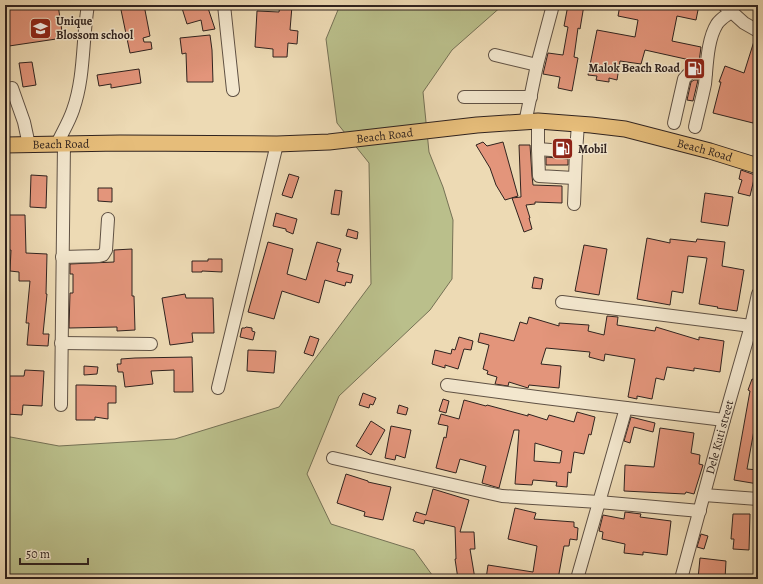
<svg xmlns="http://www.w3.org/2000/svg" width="763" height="584" viewBox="0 0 763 584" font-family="Alegreya,serif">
<rect width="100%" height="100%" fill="#eddab4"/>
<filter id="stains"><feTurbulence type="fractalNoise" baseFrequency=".005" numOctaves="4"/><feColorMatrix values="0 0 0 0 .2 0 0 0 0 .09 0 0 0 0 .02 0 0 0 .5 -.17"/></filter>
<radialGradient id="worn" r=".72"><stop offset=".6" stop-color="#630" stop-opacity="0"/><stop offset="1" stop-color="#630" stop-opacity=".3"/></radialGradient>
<!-- green -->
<path fill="#babf8b" stroke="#757155" d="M340 5H503L452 50 423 92 429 152 443 187 453 220 452 279 430 310 339 396 307 474 331 524 414 550 435 579H5V436L59 446 175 439 279 407 371 284 369 163 337 123 326 39Z"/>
<!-- building -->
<g fill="#e3957b" stroke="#30231f" fill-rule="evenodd">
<path d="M31 5H58L63 38 9 46 5 18V8Z"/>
<path d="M120 5H144L150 36 143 38 144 42H151L152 49 130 53Z"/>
<path d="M181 5H207L215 29 203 31 201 20 187 24Z"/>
<path d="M280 5 292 6 290 30 298 31 297 44 288 43 287 57H273V49L255 47 257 11 279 12Z"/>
<path d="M568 5H584L580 29 578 28 574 57 578 58 572 91 558 88 560 77 543 74 548 53 563 55 568 27 564 26Z"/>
<path d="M620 5H665L683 9 684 5H699L696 20 677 16 672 41 701 47 699 62 645 50 641 64 620 61 617 80 609 78V82L596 80 597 76 588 75 597 30 635 37 638 20 618 16Z"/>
<path d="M210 35 212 50 213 82H187L186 53 182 54 180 38Z"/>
<path d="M755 38H758V103L753 123 713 113 721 82H719L725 66 744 73Z"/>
<path d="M32 62 36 85 23 87 19 63Z"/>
<path d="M139 69 141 83 111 88V84L99 86 97 75Z"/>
<path d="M694 80H698L693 101 687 100 691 82Z"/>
<path d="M483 142 487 146 503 142 518 196 505 200 496 185 490 168 476 145Z"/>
<path d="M519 145H530L532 176 533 185 562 186V203L535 202V204L526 205 530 218H529L532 229 524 232 512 198 521 197Z"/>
<path d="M546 157 568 159V165H546Z"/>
<path d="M741 170 755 175 750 196 738 193 742 180 739 179Z"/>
<path d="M289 174 299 177 292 198 282 195Z"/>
<path d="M31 175 47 176 46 208 30 207Z"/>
<path d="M98 188H112V202L98 201Z"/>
<path d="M335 190 342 191 339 215 331 214Z"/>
<path d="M705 193 733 197 728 226 701 222Z"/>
<path d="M276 213 297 219 293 234 286 231V229L273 226Z"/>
<path d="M7 215H25L26 253 47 254 46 294H47L43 334H49L48 346 27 345 29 323H26L30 281H19V272L10 271 11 250H7Z"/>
<path d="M348 229 358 232 357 239 346 236Z"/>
<path d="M647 238 670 243V239L696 242 697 239 725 242 722 266 744 270 737 311 717 308 718 307 699 304 707 258 688 256 683 293 672 291 670 305 637 299Z"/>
<path d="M268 242 293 249 287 274 306 280 317 242 341 249 337 262 339 263 337 271 353 275 351 283 346 282 345 286 325 280 319 303 282 291 274 319 248 312Z"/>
<path d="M584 245 607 249 599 295 575 291Z"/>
<path d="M132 249V296H134L135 330 117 331V327L69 328 70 293H73V274H70V264L114 262V250Z"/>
<path d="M208 259H222V272L202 271V272H192V261H208Z"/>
<path d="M534 277 543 279 541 289 532 288Z"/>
<path d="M185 294 186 298H213L214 333H192L193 342 170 345 162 298Z"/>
<path d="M607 316 618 317 617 325 655 331 656 327 699 340V337L724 341 720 372 694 368V371L667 367 664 380 656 378 652 399 637 396V399L628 397 635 359 605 354 604 361 589 357 590 352 546 348 541 364 561 366 559 388 529 385 528 388 509 382 508 386 495 384 497 377 487 374 488 371 483 369 489 345 478 342 480 333 514 341 520 322 527 324 529 317 559 326V323L589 325 588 331 604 335Z"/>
<path d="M246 327 252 328V331L255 332 253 340 240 337 242 328H245Z"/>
<path d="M310 336 319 339 313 356 304 353Z"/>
<path d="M459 337 473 341 471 350 464 349 458 369 445 365V368L432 364 435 350 451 354 452 349 455 350Z"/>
<path d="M248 350 276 351 274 373 247 371Z"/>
<path d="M192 357 193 392H174V370L151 371 153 384 125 387 123 372H118L117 364H121V359L135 358Z"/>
<path d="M84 366 98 367 97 374 84 375Z"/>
<path d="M25 370 44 371 42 406 23 405 22 415 7 414 9 376H24Z"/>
<path d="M752 379 758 381V408L747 469 758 470V484L734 480 750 391 748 390Z"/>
<path d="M76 385H84L116 386V403H108V419L95 417V420H76Z"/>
<path d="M363 393 376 398 373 405 370 404 369 408 359 405Z"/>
<path d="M443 399 449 401 446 413 439 411Z"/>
<path d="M464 400 486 406 487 405 528 416V414L547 420 549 415 574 422 577 412 595 417 591 435 589 434 584 454 574 452 571 473 568 472 567 487 556 486 557 482 533 480 532 485 515 484 519 430H514L499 488 482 483 486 466 460 459 456 473 436 468 444 437 446 438 448 426 438 424 441 414 459 419ZM535 443 562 451 560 463 534 461Z"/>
<path d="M399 405 408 408 406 415 397 413Z"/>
<path d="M631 417 655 423 653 432 634 427 630 443 624 441Z"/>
<path d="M371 421 385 430 371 455 356 446Z"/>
<path d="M391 426 411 430 405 458 396 455 395 460 385 458Z"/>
<path d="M660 428 694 433 691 453 700 455 699 464 703 465 694 494 686 492 685 494 624 491 625 465 654 467Z"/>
<path d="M346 474 368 481V482L391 487 383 520 364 516 365 512 337 503Z"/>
<path d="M433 489 469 500 460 532H474L475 549H470L475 579H458L455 559H456L455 527 425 520 424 524 413 521 416 512 426 515Z"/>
<path d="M515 508 536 513 534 519 574 522V527L578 528 577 540 570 539 569 546H564L558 579H486L488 565 533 572 537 546 508 539Z"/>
<path d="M625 512 641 514 640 517 671 521 667 555 643 552V555L624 553 625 544 602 539 603 532 599 531 603 515 624 519Z"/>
<path d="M733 514H750L749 550 733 549 734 539H731Z"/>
<path d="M701 534 708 536 704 549 697 547Z"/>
<path d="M700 558 726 561 725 579H698Z"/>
</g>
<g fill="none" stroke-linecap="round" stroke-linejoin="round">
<defs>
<g id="minor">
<path d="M224 5 233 90"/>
<path d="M724 5 744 23 758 31"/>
<path d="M495 55 537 65"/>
<path d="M12 88 24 122 29 145"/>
<path d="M464 97H531"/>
<path d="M538 121V149L539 176 574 178"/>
<path d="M525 123 537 65 553 5"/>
<path d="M674 123 684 79C691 69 696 72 706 73"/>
<path d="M695 127C698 113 702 99 705 84 707 66 707 40 717 24 721 18 726 16 731 12"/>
<path d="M57 144C62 133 69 122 73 110 85 76 82 40 88 5"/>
<path d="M538 149 576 152"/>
<path d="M574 204 576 152 578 124"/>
<path d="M62 257 99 256 103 255 106 250 108 219"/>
<path d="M562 302 751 326"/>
<path d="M61 343 151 344"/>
<path d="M447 385 537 397 724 420"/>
<path d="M218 388 277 144"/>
<path d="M61 405 64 143"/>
<path d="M333 458 502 496 599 502 700 511"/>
<path d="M704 495 758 499"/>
<path d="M577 579 626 408"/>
<path id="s1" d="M681 579 724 420 751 326 758 294"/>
</g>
<g id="major">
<path id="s2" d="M5 145 120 143 277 144 329 142 477 125 538 121 591 125 625 129 710 151 758 166"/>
</g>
</defs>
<!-- minor casing -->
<use href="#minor" stroke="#5f5144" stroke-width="14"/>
<!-- major casing -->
<use href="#major" stroke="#30231f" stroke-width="17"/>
<!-- minor -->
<use href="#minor" stroke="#f3e7ce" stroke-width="12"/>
<!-- major -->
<use href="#major" stroke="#e6bd7a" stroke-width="15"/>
</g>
<!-- icons -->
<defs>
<symbol id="school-square" viewBox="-11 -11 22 22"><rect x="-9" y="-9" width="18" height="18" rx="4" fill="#8f2418" stroke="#f3e7ce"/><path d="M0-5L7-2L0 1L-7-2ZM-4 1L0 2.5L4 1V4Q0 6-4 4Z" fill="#fff"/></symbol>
<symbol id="fuel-square" viewBox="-11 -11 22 22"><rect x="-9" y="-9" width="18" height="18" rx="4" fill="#8f2418" stroke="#f3e7ce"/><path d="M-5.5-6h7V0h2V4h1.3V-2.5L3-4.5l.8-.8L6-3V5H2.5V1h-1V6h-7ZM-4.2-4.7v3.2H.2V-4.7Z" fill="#fff"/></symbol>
</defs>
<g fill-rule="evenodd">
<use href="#school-square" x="28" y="16" width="25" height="25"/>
<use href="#fuel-square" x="682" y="56" width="25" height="25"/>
<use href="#fuel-square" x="550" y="136" width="25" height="25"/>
</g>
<g text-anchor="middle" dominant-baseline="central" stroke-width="3" stroke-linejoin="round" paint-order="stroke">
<!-- poi labels -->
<g font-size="12" font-weight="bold" fill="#30231f" stroke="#f3e7ce" text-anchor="start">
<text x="56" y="21">Unique<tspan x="56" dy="14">Blossom school</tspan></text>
<text x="680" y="68" text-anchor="end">Malok Beach Road</text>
<text x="578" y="149">Mobil</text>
</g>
<!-- street labels -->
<g font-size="12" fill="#30231f" stroke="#f3e7ce">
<text stroke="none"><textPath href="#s2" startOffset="380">Beach Road</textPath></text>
<text stroke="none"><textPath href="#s2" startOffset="56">Beach Road</textPath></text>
<text stroke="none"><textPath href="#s2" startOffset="704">Beach Road</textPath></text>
<text stroke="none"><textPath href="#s1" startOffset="147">Dele Kuti street</textPath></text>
</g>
</g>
<!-- margin -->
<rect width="763" height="584" fill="none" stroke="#eddab4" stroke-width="20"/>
<rect x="6" y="6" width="751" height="572" fill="none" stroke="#30231f" stroke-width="2"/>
<rect x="10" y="10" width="743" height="564" fill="none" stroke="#30231f"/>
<!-- scale -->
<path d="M20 558v6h68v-6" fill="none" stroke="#30231f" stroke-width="2"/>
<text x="26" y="558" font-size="12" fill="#30231f" stroke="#f3e7ce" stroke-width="3" paint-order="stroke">50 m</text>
<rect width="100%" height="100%" filter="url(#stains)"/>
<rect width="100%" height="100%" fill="url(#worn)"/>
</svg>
